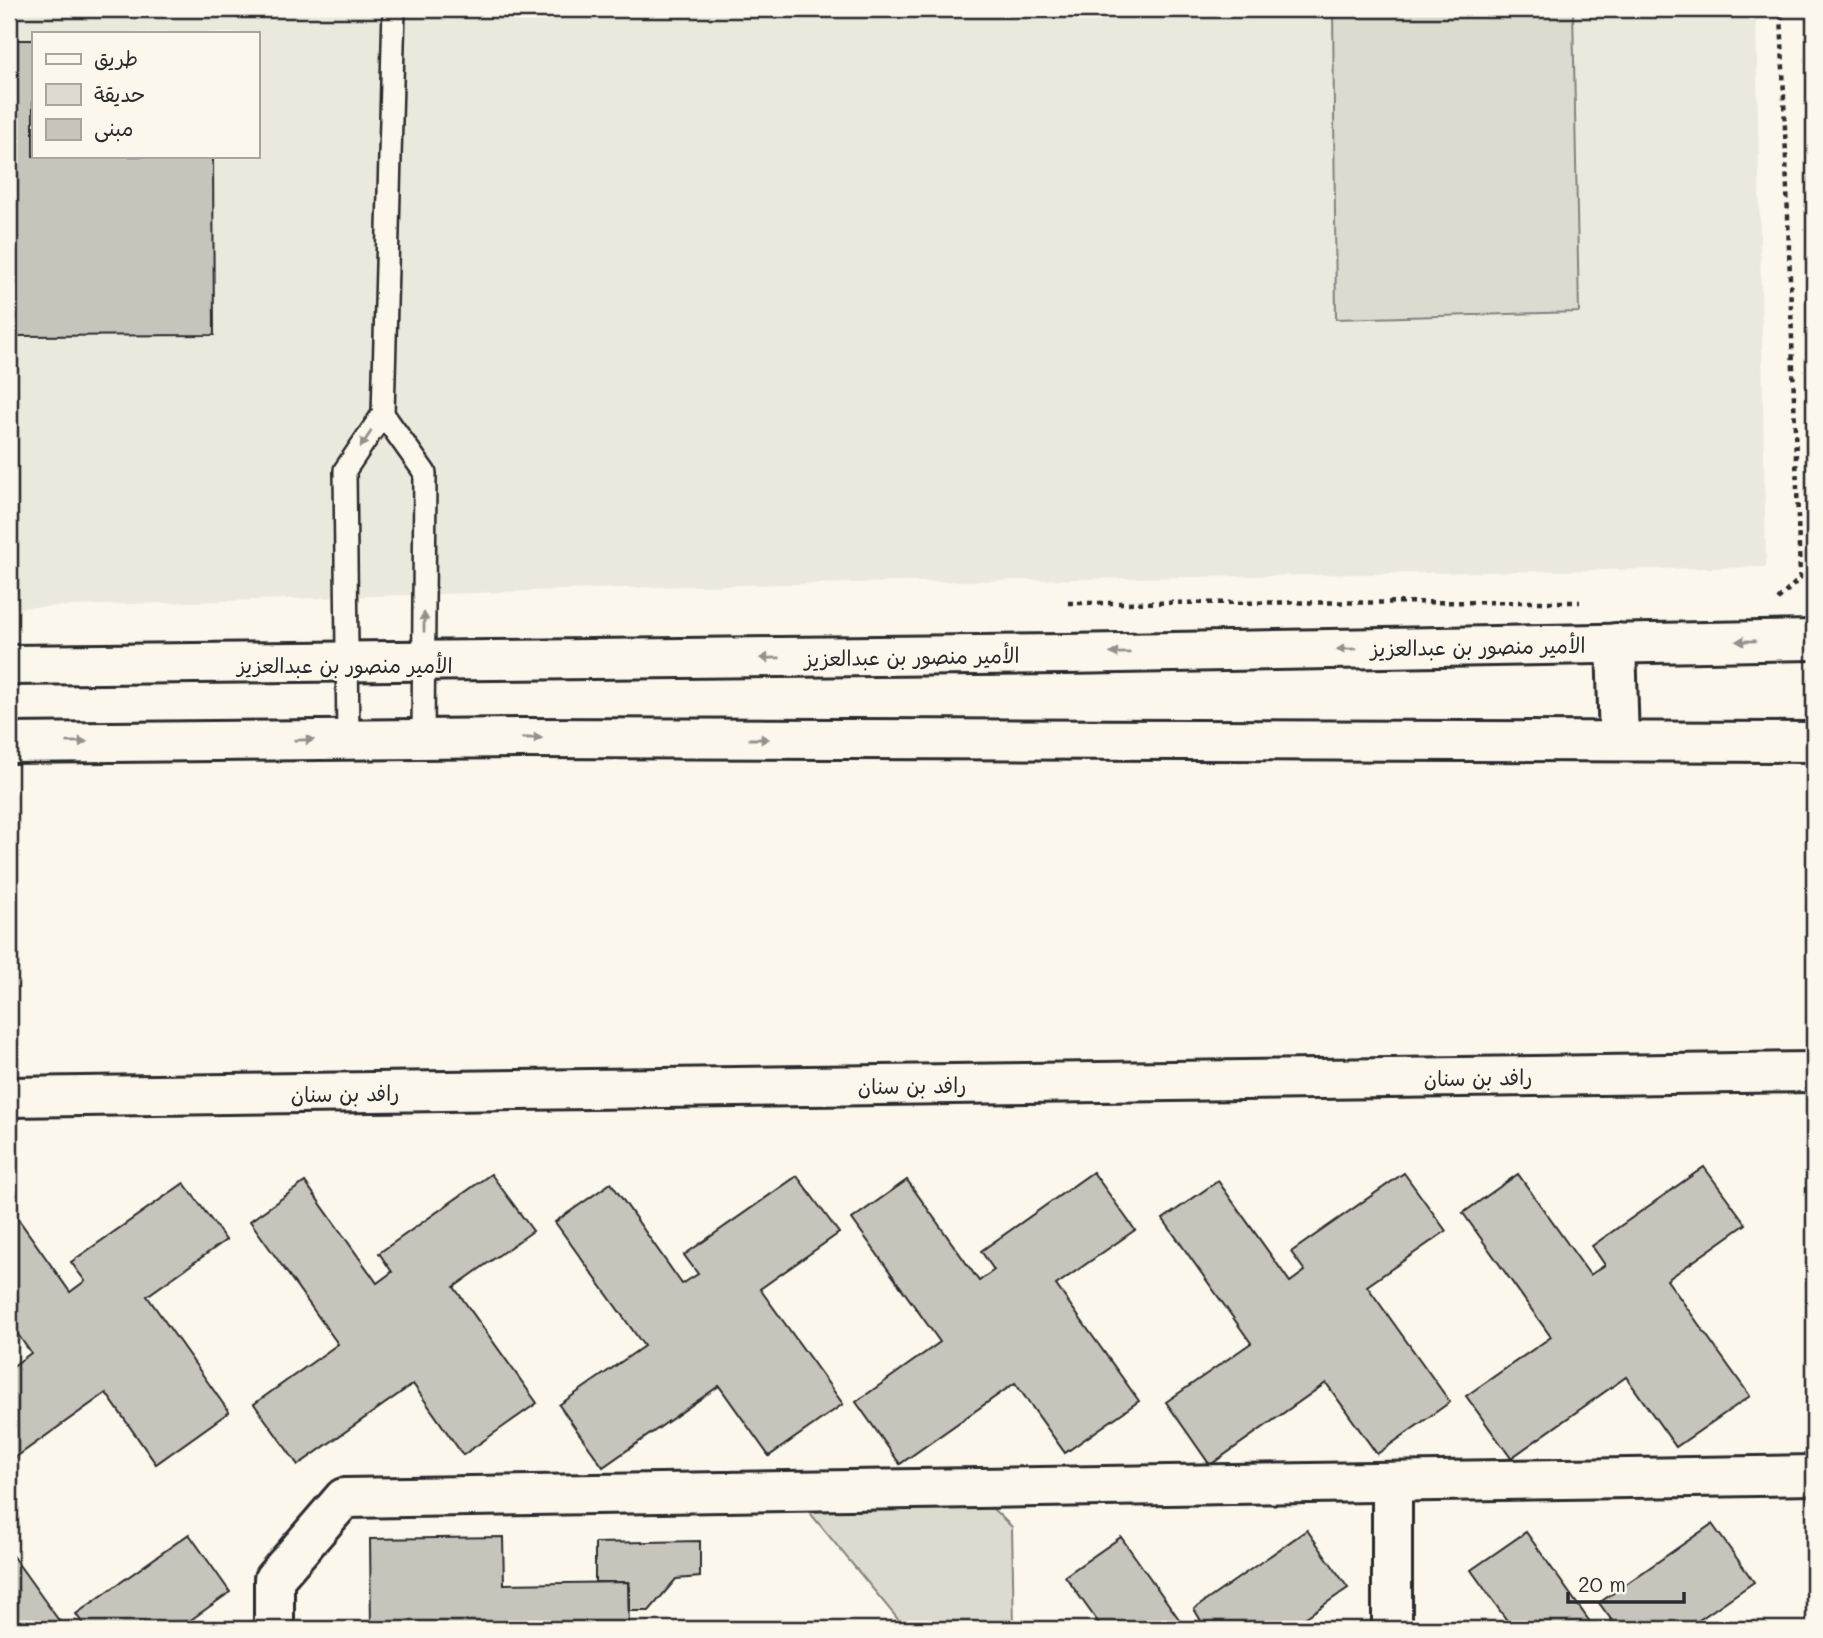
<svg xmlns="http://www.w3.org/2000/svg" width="1823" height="1638" viewBox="0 0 1823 1638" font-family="Mali,'Playpen Sans Arabic',sans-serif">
<rect width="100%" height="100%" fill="#fbf7ec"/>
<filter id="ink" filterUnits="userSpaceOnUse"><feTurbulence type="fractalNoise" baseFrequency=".0143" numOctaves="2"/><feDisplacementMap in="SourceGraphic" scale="14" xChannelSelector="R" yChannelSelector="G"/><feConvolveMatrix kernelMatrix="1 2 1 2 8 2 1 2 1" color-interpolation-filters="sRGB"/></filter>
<g filter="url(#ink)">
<!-- built -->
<path fill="#ebe8de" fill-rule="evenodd" d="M9 9H1756L1766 567 686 586 9 608ZM33 33H257V156H33Z"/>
<!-- green -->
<g fill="#dddad0" stroke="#84827e" stroke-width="2">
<path d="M1333 9H1573L1579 312 1336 319Z"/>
<path d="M991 1507 1012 1527 1014 1629H906L810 1513 823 1509Z"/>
</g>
<!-- building -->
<g fill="#c7c4bc" stroke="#2b2b2b" stroke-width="2">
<path d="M9 40H33V156H213L214 335 14 336 15 410H9Z"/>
<path d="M1704 1167 1746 1224 1667 1280 1750 1396 1676 1447 1626 1377 1511 1458 1466 1396 1551 1337 1463 1213 1518 1174 1590 1275 1605 1265 1592 1246Z"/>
<path d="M1093 1172 1135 1230 1056 1285 1139 1401 1065 1453 1015 1383 900 1464 856 1402 940 1342 852 1219 907 1180 979 1281 994 1270 981 1251Z"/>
<path d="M1404 1173 1446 1231 1367 1286 1450 1402 1377 1454 1326 1383 1210 1465 1166 1402 1251 1343 1163 1219 1218 1181 1290 1282 1305 1271 1291 1252Z"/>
<path d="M491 1174 533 1231 454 1287 537 1403 463 1455 413 1384 298 1465 254 1404 338 1344 250 1221 305 1182 377 1283 392 1272 379 1253Z"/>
<path d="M797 1176 839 1233 760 1289 843 1404 769 1456 719 1386 603 1467 559 1405 644 1346 555 1222 611 1183 682 1284 698 1274 684 1255Z"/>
<path d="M184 1183 226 1240 147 1296 229 1412 156 1464 106 1393 9 1462V1369L31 1353 9 1322V1206L70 1292 85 1281 71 1262Z"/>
<path d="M1712 1524 1754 1582 1686 1629H1602L1613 1622 1599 1603Z"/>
<path d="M1307 1530 1348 1588 1289 1629H1206L1194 1609Z"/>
<path d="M1526 1532 1595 1629H1513L1471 1570Z"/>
<path d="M189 1534 230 1592 178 1629H87L76 1614Z"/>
<path d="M503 1537 504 1584 628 1582 629 1629H371L370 1539Z"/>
<path d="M1121 1537 1186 1629H1103L1065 1576Z"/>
<path d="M700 1541V1577L676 1579 649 1611H629V1582H595V1543Z"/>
<path d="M9 1551 65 1629H9Z"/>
</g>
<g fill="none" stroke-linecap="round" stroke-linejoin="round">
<defs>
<g id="service">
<path d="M383 414 394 9"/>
<path d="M348 739 345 470 383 414 425 473 423 740"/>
</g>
<g id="minor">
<path d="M9 1097 1814 1072"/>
<path d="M1392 1484V1629"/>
<path d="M274 1629V1579L344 1498 1814 1475"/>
</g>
<g id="tertiary">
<path d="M1616 643 1619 741"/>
<path d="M9 665 1066 654 1814 640"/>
<path d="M9 743 517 738 1814 742"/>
</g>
</defs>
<!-- service casing -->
<use href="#service" stroke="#2b2b2b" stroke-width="26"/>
<!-- minor casing -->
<use href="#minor" stroke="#2b2b2b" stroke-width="44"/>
<!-- tertiary casing -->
<use href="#tertiary" stroke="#2b2b2b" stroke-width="44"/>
<!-- path -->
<g stroke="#2b2b2b" stroke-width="4.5" stroke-dasharray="5 5" stroke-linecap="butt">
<path d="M1778 600 1800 578 1781 9"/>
<path d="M1068 603 1580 602"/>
</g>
<!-- service -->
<use href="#service" stroke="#fbf7ec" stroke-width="21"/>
<!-- minor -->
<use href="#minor" stroke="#fbf7ec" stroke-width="38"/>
<!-- tertiary -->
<use href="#tertiary" stroke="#fbf7ec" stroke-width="38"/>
</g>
<!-- one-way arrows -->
<defs><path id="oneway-solid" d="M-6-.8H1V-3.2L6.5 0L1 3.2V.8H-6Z" transform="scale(1.75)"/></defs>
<g fill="#93918c">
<use href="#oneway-solid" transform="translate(366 439) rotate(124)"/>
<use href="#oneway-solid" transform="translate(424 622) rotate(-90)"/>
<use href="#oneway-solid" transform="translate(1746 641) rotate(179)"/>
<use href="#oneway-solid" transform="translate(1347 649) rotate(179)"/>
<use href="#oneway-solid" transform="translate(1120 653) rotate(179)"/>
<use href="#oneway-solid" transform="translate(770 658) rotate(179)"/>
<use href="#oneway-solid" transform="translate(532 738)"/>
<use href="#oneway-solid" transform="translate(759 739)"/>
<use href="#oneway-solid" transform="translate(304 740) rotate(-1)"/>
<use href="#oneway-solid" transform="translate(77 742) rotate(-1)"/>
</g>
</g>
<g text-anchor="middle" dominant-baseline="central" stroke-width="5" stroke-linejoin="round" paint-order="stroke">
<!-- street labels -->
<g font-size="21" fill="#2b2b2b" stroke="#fbf7ec">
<text transform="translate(1478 646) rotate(-1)">الأمير منصور بن عبدالعزيز</text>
<text transform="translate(912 656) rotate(-1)">الأمير منصور بن عبدالعزيز</text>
<text x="345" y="664">الأمير منصور بن عبدالعزيز</text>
<text transform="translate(1478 1077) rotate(-1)">رافد بن سنان</text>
<text transform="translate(912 1085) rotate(-1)">رافد بن سنان</text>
<text transform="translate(345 1093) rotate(-1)">رافد بن سنان</text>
</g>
</g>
<!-- margin -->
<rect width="1823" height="1638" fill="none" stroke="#fbf7ec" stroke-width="35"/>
<rect x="18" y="18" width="1788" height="1603" fill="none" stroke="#2b2b2b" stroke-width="2.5" filter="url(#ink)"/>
<!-- legend -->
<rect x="32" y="32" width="228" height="126" fill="#fbf7ec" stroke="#a8a59f" stroke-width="2"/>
<rect x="46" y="54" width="35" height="10" fill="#fbf7ec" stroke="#a8a59f" stroke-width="2"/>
<text x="94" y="66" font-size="21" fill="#2b2b2b">طريق</text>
<rect x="46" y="84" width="35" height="21" fill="#dddad0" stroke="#a8a59f" stroke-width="2"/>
<text x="94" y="102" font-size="21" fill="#2b2b2b">حديقة</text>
<rect x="46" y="119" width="35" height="21" fill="#c7c4bc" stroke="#a8a59f" stroke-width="2"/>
<text x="94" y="136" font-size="21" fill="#2b2b2b">مبنى</text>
<!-- scale -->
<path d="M1568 1592v10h116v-10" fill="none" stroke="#2b2b2b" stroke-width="3.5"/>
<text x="1578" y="1592" font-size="21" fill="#2b2b2b" stroke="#fbf7ec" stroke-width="5" paint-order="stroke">20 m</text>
</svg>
